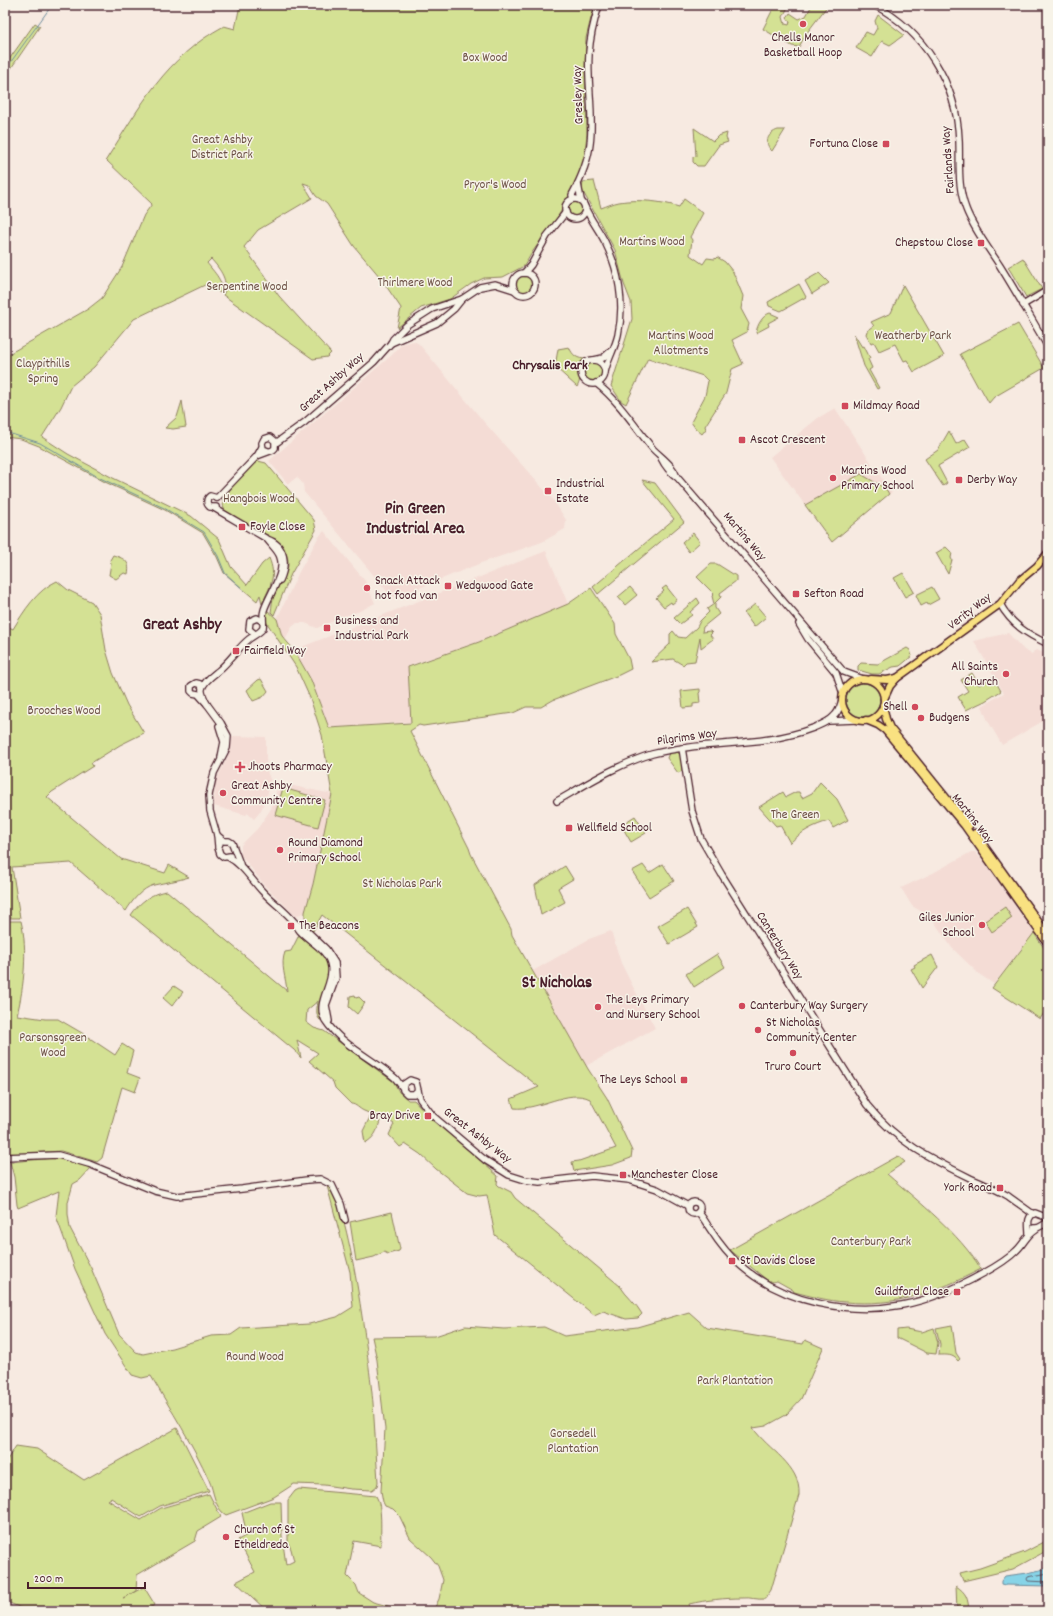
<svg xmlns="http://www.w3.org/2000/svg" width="1053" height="1616" viewBox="0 0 1053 1616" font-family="Dekko,sans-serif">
<rect width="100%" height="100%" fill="#f7eae1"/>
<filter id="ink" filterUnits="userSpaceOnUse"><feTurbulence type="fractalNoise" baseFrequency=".025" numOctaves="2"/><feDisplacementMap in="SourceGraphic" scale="8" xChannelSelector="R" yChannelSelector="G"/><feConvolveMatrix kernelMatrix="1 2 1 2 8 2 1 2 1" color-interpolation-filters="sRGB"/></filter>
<g filter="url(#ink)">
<!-- built -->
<g fill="#f4dcd5">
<path d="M414 341 419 344 484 422 554 501 566 520 565 529 542 542 481 563 412 591 392 597 304 492 303 484 297 477 288 484 269 461 392 355 402 344Z"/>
<path d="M835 408 872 464 871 467 875 469 892 492 832 542 770 457 818 418Z"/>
<path d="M324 531 365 581 375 603 360 611 345 616 317 628 305 623H297L292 627 285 639 282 636 277 619 299 572 318 538Z"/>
<path d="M546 551 568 604 479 642 408 666 411 722 329 728 311 680 294 650Z"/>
<path d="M1008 633 1024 650 1032 654 1034 651 1037 650 1048 655V718L1002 745 988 721 982 706 1004 693 974 641Z"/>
<path d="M232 736 266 737V758L267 771 271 782 266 799 260 812 254 819 248 813 246 815 214 806 215 783 231 749Z"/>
<path d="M279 783 332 794 313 884 305 912 296 916 265 886 241 855V845L258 828 271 809Z"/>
<path d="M971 852H975L985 863 1034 933 994 984 979 974 952 948 931 917 912 906 901 888 933 873Z"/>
<path d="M611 931 621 963 629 979 655 1028 586 1066 531 972 589 939Z"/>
</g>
<!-- green -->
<g fill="#d4e194" stroke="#8f8060">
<path d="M240 5H595L591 18 586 38 585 71 587 135 584 159 573 191 554 223 533 251 524 266 503 277 484 278 471 284 450 299 421 308 397 328 401 308 380 277 354 246 327 204 316 196 309 185 303 183 312 198 258 230 244 247 279 296 331 353 327 357 313 359 223 295C230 282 220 269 211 259L207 263C213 271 226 283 220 293L207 284 134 319 94 367 71 386 61 407 42 437 68 454 113 478 191 516 219 539 231 567 247 585 262 564 269 558C277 577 270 586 262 604L260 595 257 601 224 573 217 557 203 533 165 510 105 482 39 446 21 439 5 437V356L88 309 102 298 122 267 144 215 152 204 106 160C141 105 165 58 224 26L235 29Z"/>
<path d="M783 5H800L798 9 792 6 788 7 783 17 785 24 789 25 790 22 787 18 790 13 799 19 806 16 812 5H828L806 34 799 47 792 46 763 29 774 7H780Z"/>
<path d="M878 15 904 35 890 45 882 41 872 57 856 48 866 32 873 35 877 28 875 21Z"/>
<path d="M35 23 40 26 5 77V65Z"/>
<path d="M694 128 713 141 718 136 727 133 726 138 728 142 719 145 704 166H697L693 162V157L696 156Z"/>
<path d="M778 130H785L772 151C763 143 768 133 778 130Z"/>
<path d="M594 181 601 208C607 206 613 203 619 202 637 199 661 201 679 207L684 199 703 213 690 237 692 240 690 255 703 264 707 258 715 259 717 257 725 262 733 272 743 296 741 309 749 324 747 332 732 340 743 364 732 369 726 393 705 426 706 429 702 434 696 429 691 422 705 396 708 381 703 376 648 358 626 404 621 401 611 386 632 319 631 302 624 284 615 250 582 190 583 182Z"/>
<circle cx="576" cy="208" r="9"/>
<path d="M1023 258 1042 289 1026 297 1008 267Z"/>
<path d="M819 273 829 283 812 294 805 281Z"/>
<circle cx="525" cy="284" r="9"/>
<path d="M799 284 806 297 781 311 769 306 768 302Z"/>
<path d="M903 285 944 356 914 372 907 360 904 361 895 344 879 351 874 342 871 343 866 334 867 331 874 326 871 322 891 313Z"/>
<path d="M770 313 779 317 768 323 769 326 756 333C757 325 763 315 770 313Z"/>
<path d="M1018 324 1044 368 994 397 989 403 980 387H978L960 354Z"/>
<path d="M854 334 862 347 864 346 870 358 868 359 872 368 869 370 879 388 877 389 864 366Z"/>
<path d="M569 347C573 356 577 359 587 359 573 370 584 376 577 387L555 367 558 349Z"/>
<circle cx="593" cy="372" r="9"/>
<path d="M182 401 186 427 173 429 165 428 177 417Z"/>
<path d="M949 431 956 444 965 439 970 447 938 466 947 483 943 486 925 459 938 450Z"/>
<path d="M258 461 266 463 314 520 316 530 291 574 274 615 271 612C272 606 272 599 275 593 279 584 287 576 288 565 291 533 231 530 224 509 223 506 223 502 223 499L244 471Z"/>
<path d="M861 474 886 489 889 494 832 542 805 505Z"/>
<path d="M642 480 655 483 684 522 598 594 593 587 674 519Z"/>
<path d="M693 533 700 542 689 552 682 543Z"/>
<path d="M946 547 952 553 951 558 952 560 948 574 936 553Z"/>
<path d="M113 555C123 558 131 561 128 574L124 573 116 579 109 575 111 563 110 560Z"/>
<path d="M711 564H717L736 576V581L720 593 721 597 715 603V608L719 614 703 627 702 632 710 631 712 633 710 635 713 639 701 648 700 637 695 661 686 662 683 665 673 659 651 662 670 644V634L673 631 678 637 685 638 697 627 700 621 709 612 707 609 714 604 712 596 714 594 697 577Z"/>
<path d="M903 573 914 592 905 597 894 578Z"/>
<path d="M57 581 68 590 92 602 100 614 106 650 113 673 127 705 144 733 120 745 91 763 93 766 52 792 47 797 121 859 165 873 169 865 189 877C177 881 166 882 154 885 142 888 132 901 126 911L71 863 12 867 20 918H5V625L13 629C24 611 37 590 57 581Z"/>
<path d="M666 586 677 600 672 604 671 602 664 607 656 598 664 591 662 589Z"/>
<path d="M630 587 637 595 625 605 618 597Z"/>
<path d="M932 587 939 599 928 605 927 603 921 606 916 595Z"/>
<path d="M591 588 615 624 616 634 629 659 631 669 619 675 553 700 541 707H526L513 713 423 726 419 725 410 731 469 848 471 854 511 929 512 935 588 1069 607 1098 632 1151 631 1158 612 1165 574 1171 572 1162 579 1161 616 1148 590 1099C569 1088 538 1111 514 1108L511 1099 539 1087 322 915 313 931 305 921V912L313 884 332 794 322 735 310 698 296 667 267 623 265 617 266 609 277 619 282 636 294 650 311 680 329 728 411 723 408 667 479 642 568 604Z"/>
<path d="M697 598 700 603 690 612 692 615 680 624 674 618Z"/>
<path d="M755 604 766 617 754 627 744 613Z"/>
<path d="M907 648 910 650 912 656 900 666 893 667 879 674H872L858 670V666L861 663 878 664Z"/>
<path d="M972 673 979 685 993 677 1001 691 985 701 966 710 958 697 968 691 961 680Z"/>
<path d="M261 679 268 691 263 697 253 701 247 690 258 680Z"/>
<circle cx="863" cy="700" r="17"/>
<path d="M700 689V692L699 693 700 703 693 704V707L683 708 681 691Z"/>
<path d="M676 752 679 753 681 757 682 771 678 773 667 758 669 753Z"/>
<path d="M820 782 837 799 848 820 833 828 829 821C814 825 801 832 790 843L780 825 776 826 759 807 783 792 786 797 796 792H799L802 798 812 793Z"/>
<path d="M283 788 325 800 318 827 275 815Z"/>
<path d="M635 816 646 833 631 842 621 825Z"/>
<path d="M663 864 674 881 649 897 632 871 643 865 649 873Z"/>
<path d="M565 866 573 879 558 888 565 902 541 915 535 885Z"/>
<path d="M167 891 287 991C286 978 280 965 285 952L291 951 299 935 301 933 322 952 330 966 324 1020H320C315 1015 317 1007 318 1001L307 1010 306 1022 314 1028 324 1031 394 1082 399 1092 408 1100H414L432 1119 498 1176 497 1184 499 1186 511 1192 515 1198 620 1286C626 1296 636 1303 642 1314L638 1318 626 1319 603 1311 594 1315 495 1235 487 1195 479 1196 467 1193 436 1169 420 1154 405 1144 400 1147 389 1135 394 1124C384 1117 375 1116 364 1111 359 1109 356 1104 351 1104L335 1088 333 1082 309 1061 318 1053 297 1040 301 1058 294 1050 131 915C140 902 151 893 167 891Z"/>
<path d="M1005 907 1012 918 992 932 985 921Z"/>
<path d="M687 909 698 927 669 944 658 926Z"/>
<path d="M5 921H21C28 949 24 987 17 1015L45 1019H58L82 1033 115 1055 122 1044 133 1051 127 1073 140 1078 135 1092 122 1087 102 1158 97 1162 61 1151 5 1155Z"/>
<path d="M1034 933 1048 954V1016L1044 1013 1040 1019 992 988Z"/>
<path d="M717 954 725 967 694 987 686 974Z"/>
<path d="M932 955 938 967 922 988 911 969 915 967 914 965Z"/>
<path d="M174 986 183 992 172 1006 163 998Z"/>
<path d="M355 995 356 998 359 997 365 1003 357 1014 349 1007 350 996Z"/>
<path d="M370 1117 380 1121C377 1132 374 1138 365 1143L363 1131Z"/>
<path d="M898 1156 905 1162 887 1174C920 1203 958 1232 981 1269 937 1292 896 1307 845 1302 828 1301 811 1296 794 1292L793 1290 777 1281 772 1282 767 1280 730 1250Z"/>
<path d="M54 1158 62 1159 91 1168 80 1180 73 1184 68 1202V1214L70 1228 91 1268 119 1334 136 1352 143 1354 172 1348 211 1336 231 1335 241 1328 309 1324 337 1317 353 1307 350 1272 326 1182C349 1194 370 1371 373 1403 375 1429 376 1456 378 1482L377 1486 372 1490 351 1489 324 1485 294 1484 274 1497 226 1515C214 1508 214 1491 209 1480 193 1444 171 1410 151 1376L142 1378 132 1375 105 1334 75 1269 56 1216 59 1191 18 1208 17 1205 14 1177 10 1162Z"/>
<path d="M392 1212 400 1249 399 1251 388 1254 384 1252 374 1257 356 1261 350 1222Z"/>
<path d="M689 1312 707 1328 803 1344 805 1340 823 1348 801 1399 786 1415 766 1426 753 1428C768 1450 801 1465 799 1495L771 1590 765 1599C757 1600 750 1597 743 1598 724 1598 707 1600 689 1604L691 1611H433L439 1599 443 1580 438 1566 431 1557 410 1538 399 1515 393 1509 385 1506 383 1502 381 1491 385 1429 377 1360 372 1337 435 1336 465 1326 504 1329 544 1327 564 1336 637 1327Z"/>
<path d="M952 1325 956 1353 960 1359 958 1361C953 1354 947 1355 939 1355L940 1344 936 1328Z"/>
<path d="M934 1328 938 1343 936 1354 927 1353 897 1338V1330L906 1329 922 1332Z"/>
<path d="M177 1428 209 1491 160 1506 141 1517 111 1498 108 1500 141 1520 161 1508 209 1494 221 1517 198 1531 195 1541 137 1575 136 1591 123 1598 144 1587 155 1605 143 1611H28L5 1601V1463L16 1446 37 1449 84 1480Z"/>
<path d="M299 1489 376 1496C383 1506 380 1533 381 1546L354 1541 347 1576 356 1585 359 1593 373 1602 407 1611H267L236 1582 255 1572 238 1540 247 1535 242 1513 270 1502H281L282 1536 286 1565 294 1561 291 1549 288 1543V1500L295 1491Z"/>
<path d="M1048 1540V1550L1013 1569 963 1581 960 1573 980 1568 1025 1552Z"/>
<path d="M956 1586C967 1593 968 1599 969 1611H957Z"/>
</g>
<!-- water -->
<path fill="#87d4e7" stroke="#6f8c9c" d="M1048 1568V1586L1005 1585 1001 1584V1581L1005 1576 1028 1573Z"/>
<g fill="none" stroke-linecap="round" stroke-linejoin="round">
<!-- shore -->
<path stroke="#626776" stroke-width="1" d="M1048 1573 1028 1577 1027 1579 1028 1581 1048 1582"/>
<!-- stream -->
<g stroke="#6f8c9c" stroke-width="1">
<path d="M5 70 52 5"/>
<path d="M5 432 40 443 98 477 164 508 204 532 218 556 225 573 244 590"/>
</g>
<defs>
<g id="secondary">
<path d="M874 5C924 31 957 84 959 140 960 164 957 186 966 209 974 230 988 247 1000 266 1017 293 1032 320 1048 347"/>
<path d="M578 184 581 200"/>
<circle cx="575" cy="209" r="10"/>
<path d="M573 199 572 195C580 180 588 162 590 144 594 114 587 83 589 53 590 36 594 21 599 5"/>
<path d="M585 207C590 219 599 230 605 242 619 270 625 304 618 335 615 348 608 359 605 372"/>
<circle cx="524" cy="284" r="11"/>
<path d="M524 273 531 265 547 236 566 212"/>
<path d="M1023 305 1048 290"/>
<path d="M391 343 437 323 454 309 462 299 480 287 495 284 514 290"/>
<path d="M594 360 603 358 612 350"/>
<circle cx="593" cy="372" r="12"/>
<path d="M596 383C619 401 635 427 653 449 662 458 673 465 677 477"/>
<path d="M276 443 305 422 374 362 391 343 393 339 407 325 432 309 462 299"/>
<path d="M257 456 273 450 275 448V441L270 437 264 439 262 443 263 449 268 451"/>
<path d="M661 458C665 466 669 472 677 477L844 672 863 679"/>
<path d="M217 498 257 456 262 447"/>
<path d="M216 507H210C206 504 206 499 210 496L217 498"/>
<path d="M214 508 267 539C286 545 287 565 280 580"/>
<path d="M1000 604C1012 625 1027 634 1048 644"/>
<path d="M799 624 808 639 836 673 843 694"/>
<path d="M255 634 249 629 250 621 257 618 262 621"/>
<path d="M202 687 200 684 196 683 191 686V691L193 693 198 694 207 704 221 723 228 736 227 748 214 773 209 795 210 811 217 835 218 846"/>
<path d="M207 704C205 700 201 693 202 689 203 682 213 675 218 671 230 661 238 648 249 639 254 635 260 633 263 628 264 621 262 616 264 610 269 594 286 573 280 557 278 550 271 545 267 539"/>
<path d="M829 721 857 720"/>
<path d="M219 726 224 742 221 757"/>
<path d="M682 748 692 811 701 839 722 875 867 1105C898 1143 929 1158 972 1179 984 1184 996 1189 1008 1196 1016 1202 1025 1208 1033 1214"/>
<path d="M557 801C587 784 618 764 652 754 705 740 761 748 813 728 820 725 829 722 834 716 839 712 840 706 842 700"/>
<path d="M217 835 224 841H229L232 843 240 864"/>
<path d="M220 843 218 848 220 854 224 857 230 856"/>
<path d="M228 857C242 864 251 879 262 891 272 902 286 911 295 923 296 926 298 928 300 931 310 942 329 950 331 967 334 984 315 1003 325 1020 342 1046 372 1058 395 1078 398 1081 400 1085 403 1088"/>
<path d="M295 923 304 928 326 949 335 963 336 978 326 1005 329 1021"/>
<path d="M418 1090 414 1094H407L403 1090 404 1084 410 1080 416 1082 420 1099 433 1116 485 1160 509 1175 525 1180 540 1182 592 1176 629 1180 657 1189 688 1206"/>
<path d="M5 1157 58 1155 89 1164 155 1191 177 1196 242 1189 307 1180 320 1179 332 1185 341 1204 345 1220"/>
<circle cx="694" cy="1208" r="6"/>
<path d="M698 1212C703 1217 706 1223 710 1229 719 1243 729 1256 741 1266 784 1303 848 1315 902 1305 930 1300 959 1287 984 1273 995 1267 1007 1260 1016 1251 1024 1244 1027 1234 1036 1229"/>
<path d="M1034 1228C1040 1229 1042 1224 1048 1223"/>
<path d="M1029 1233C1029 1225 1026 1217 1035 1213L1048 1218"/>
</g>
<g id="primary">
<path d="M871 679 887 680 897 678"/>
<circle cx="863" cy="700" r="21"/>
<path d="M884 699 890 686 897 678 1000 604 1019 581 1037 566 1048 553"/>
<path d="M883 705 886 719 890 728 969 826"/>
<path d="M866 720 878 725 885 730 964 825 1048 944"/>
<path d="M975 833 1048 935"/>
</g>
</defs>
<!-- secondary casing -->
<use href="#secondary" stroke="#4a1f2b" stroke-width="8"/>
<!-- primary casing -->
<use href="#primary" stroke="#4a1f2b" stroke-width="9"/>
<!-- secondary -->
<use href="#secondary" stroke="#f7f3e8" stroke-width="5.5"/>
<!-- primary -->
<use href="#primary" stroke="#f9e181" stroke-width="6"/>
</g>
</g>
<!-- markers -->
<g fill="#d1495b" stroke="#f7f3e8" stroke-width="1.5">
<circle cx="803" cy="24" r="4"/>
<rect x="882" y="140" width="8" height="8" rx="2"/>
<rect x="977" y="239" width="8" height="8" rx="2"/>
<rect x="841" y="402" width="8" height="8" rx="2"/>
<rect x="738" y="436" width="8" height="8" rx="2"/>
<circle cx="833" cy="478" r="4"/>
<rect x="955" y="476" width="8" height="8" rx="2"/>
<rect x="544" y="487" width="8" height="8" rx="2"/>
<rect x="238" y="523" width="8" height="8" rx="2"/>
<rect x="444" y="582" width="8" height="8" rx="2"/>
<circle cx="367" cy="588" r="4"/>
<rect x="792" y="590" width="8" height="8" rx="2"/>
<rect x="323" y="624" width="8" height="8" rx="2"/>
<rect x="232" y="647" width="8" height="8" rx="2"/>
<circle cx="1006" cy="674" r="4"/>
<circle cx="915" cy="707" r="4"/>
<circle cx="921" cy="718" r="4"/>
<path d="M238 761h4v4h4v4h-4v4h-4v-4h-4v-4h4z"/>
<circle cx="223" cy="793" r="4"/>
<rect x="565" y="824" width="8" height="8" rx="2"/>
<circle cx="280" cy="850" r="4"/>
<circle cx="982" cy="925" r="4"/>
<rect x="287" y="922" width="8" height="8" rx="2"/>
<circle cx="742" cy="1006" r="4"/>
<circle cx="598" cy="1007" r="4"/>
<circle cx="758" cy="1030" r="4"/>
<circle cx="793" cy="1053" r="4"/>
<rect x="680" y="1076" width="8" height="8" rx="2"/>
<rect x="424" y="1112" width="8" height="8" rx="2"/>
<rect x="619" y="1171" width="8" height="8" rx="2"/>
<rect x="996" y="1184" width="8" height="8" rx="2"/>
<rect x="728" y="1257" width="8" height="8" rx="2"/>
<rect x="953" y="1288" width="8" height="8" rx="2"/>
<circle cx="226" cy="1537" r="4"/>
</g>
<g text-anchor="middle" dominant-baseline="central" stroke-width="3" stroke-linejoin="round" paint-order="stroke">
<!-- poi labels -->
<g font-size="13" fill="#4a1f2b" stroke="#f7f3e8" text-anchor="start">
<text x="803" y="38" text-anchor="middle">Chells Manor<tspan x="803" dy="15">Basketball Hoop</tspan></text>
<text x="878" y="144" text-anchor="end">Fortuna Close</text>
<text x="973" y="243" text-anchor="end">Chepstow Close</text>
<text x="853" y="406">Mildmay Road</text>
<text x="750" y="440">Ascot Crescent</text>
<text x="841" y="471">Martins Wood<tspan x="841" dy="15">Primary School</tspan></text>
<text x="967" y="480">Derby Way</text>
<text x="556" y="484">Industrial<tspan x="556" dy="15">Estate</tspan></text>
<text x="250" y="527">Foyle Close</text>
<text x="375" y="581">Snack Attack<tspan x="375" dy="15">hot food van</tspan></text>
<text x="456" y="586">Wedgwood Gate</text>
<text x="804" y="594">Sefton Road</text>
<text x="335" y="621">Business and<tspan x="335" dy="15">Industrial Park</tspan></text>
<text x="244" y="651">Fairfield Way</text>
<text x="998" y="667" text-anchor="end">All Saints<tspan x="998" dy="15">Church</tspan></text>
<text x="907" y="707" text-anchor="end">Shell</text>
<text x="929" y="718">Budgens</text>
<text x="248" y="767">Jhoots Pharmacy</text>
<text x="231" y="786">Great Ashby<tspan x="231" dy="15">Community Centre</tspan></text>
<text x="577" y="828">Wellfield School</text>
<text x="288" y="843">Round Diamond<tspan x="288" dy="15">Primary School</tspan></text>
<text x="974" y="918" text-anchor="end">Giles Junior<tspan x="974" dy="15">School</tspan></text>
<text x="299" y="926">The Beacons</text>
<text x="606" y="1000">The Leys Primary<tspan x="606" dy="15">and Nursery School</tspan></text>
<text x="750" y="1006">Canterbury Way Surgery</text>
<text x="766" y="1023">St Nicholas<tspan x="766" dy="15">Community Center</tspan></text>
<text x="793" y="1067" text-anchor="middle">Truro Court</text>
<text x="676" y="1080" text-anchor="end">The Leys School</text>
<text x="420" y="1116" text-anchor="end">Bray Drive</text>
<text x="631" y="1175">Manchester Close</text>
<text x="992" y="1188" text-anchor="end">York Road</text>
<text x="740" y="1261">St Davids Close</text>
<text x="949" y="1292" text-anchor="end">Guildford Close</text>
<text x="234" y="1530">Church of St<tspan x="234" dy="15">Etheldreda</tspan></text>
</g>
<!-- park labels -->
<g font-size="13" fill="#6c5045" stroke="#f7f3e8">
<text x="485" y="58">Box Wood</text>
<text x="222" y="140">Great Ashby<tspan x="222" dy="15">District Park</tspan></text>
<text x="495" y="185">Pryor's Wood</text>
<text x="652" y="242">Martins Wood</text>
<text x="415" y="283">Thirlmere Wood</text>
<text x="247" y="287">Serpentine Wood</text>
<text x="681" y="336">Martins Wood<tspan x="681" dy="15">Allotments</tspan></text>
<text x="913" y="336">Weatherby Park</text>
<text x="43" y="364">Claypithills<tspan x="43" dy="15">Spring</tspan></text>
<text x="259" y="499">Hangbois Wood</text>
<text x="64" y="711">Brooches Wood</text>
<text x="795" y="815">The Green</text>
<text x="402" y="884">St Nicholas Park</text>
<text x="53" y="1038">Parsonsgreen<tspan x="53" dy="15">Wood</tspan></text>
<text x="871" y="1242">Canterbury Park</text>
<text x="255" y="1357">Round Wood</text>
<text x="735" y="1381">Park Plantation</text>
<text x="573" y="1434">Gorsedell<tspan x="573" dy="15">Plantation</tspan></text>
</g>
<!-- street labels -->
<g font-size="13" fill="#4a1f2b" stroke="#f7f3e8">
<text transform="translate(579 95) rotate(-92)">Gresley Way</text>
<text transform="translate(949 160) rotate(-94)">Fairlands Way</text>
<text transform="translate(332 383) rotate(-42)">Great Ashby Way</text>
<text transform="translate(744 537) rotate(50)">Martins Way</text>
<text transform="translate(970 612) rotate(-38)">Verity Way</text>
<text transform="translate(687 738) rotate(-8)">Pilgrims Way</text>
<text transform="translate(972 819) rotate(52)">Martins Way</text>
<text transform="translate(779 946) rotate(58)">Canterbury Way</text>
<text transform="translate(477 1136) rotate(38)">Great Ashby Way</text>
</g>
<!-- neighbourhood labels -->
<g font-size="14" font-weight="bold" fill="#4a1f2b" stroke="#f7f3e8">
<text x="550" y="366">Chrysalis Park</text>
</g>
<!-- district labels -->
<g font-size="17" font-weight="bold" fill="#4a1f2b" stroke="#f7f3e8">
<text x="415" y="510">Pin Green<tspan x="415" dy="20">Industrial Area</tspan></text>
<text x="182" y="626">Great Ashby</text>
<text x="557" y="984">St Nicholas</text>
</g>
</g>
<!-- margin -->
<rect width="1053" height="1616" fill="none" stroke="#f7f3e8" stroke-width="20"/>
<rect x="10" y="10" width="1033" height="1596" fill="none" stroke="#4a1f2b" stroke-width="1.5" filter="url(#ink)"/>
<!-- scale -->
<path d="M28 1582v6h117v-6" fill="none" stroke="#4a1f2b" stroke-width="2"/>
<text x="34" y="1582" font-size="12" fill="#4a1f2b" stroke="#f7f3e8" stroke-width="3" paint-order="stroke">200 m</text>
</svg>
